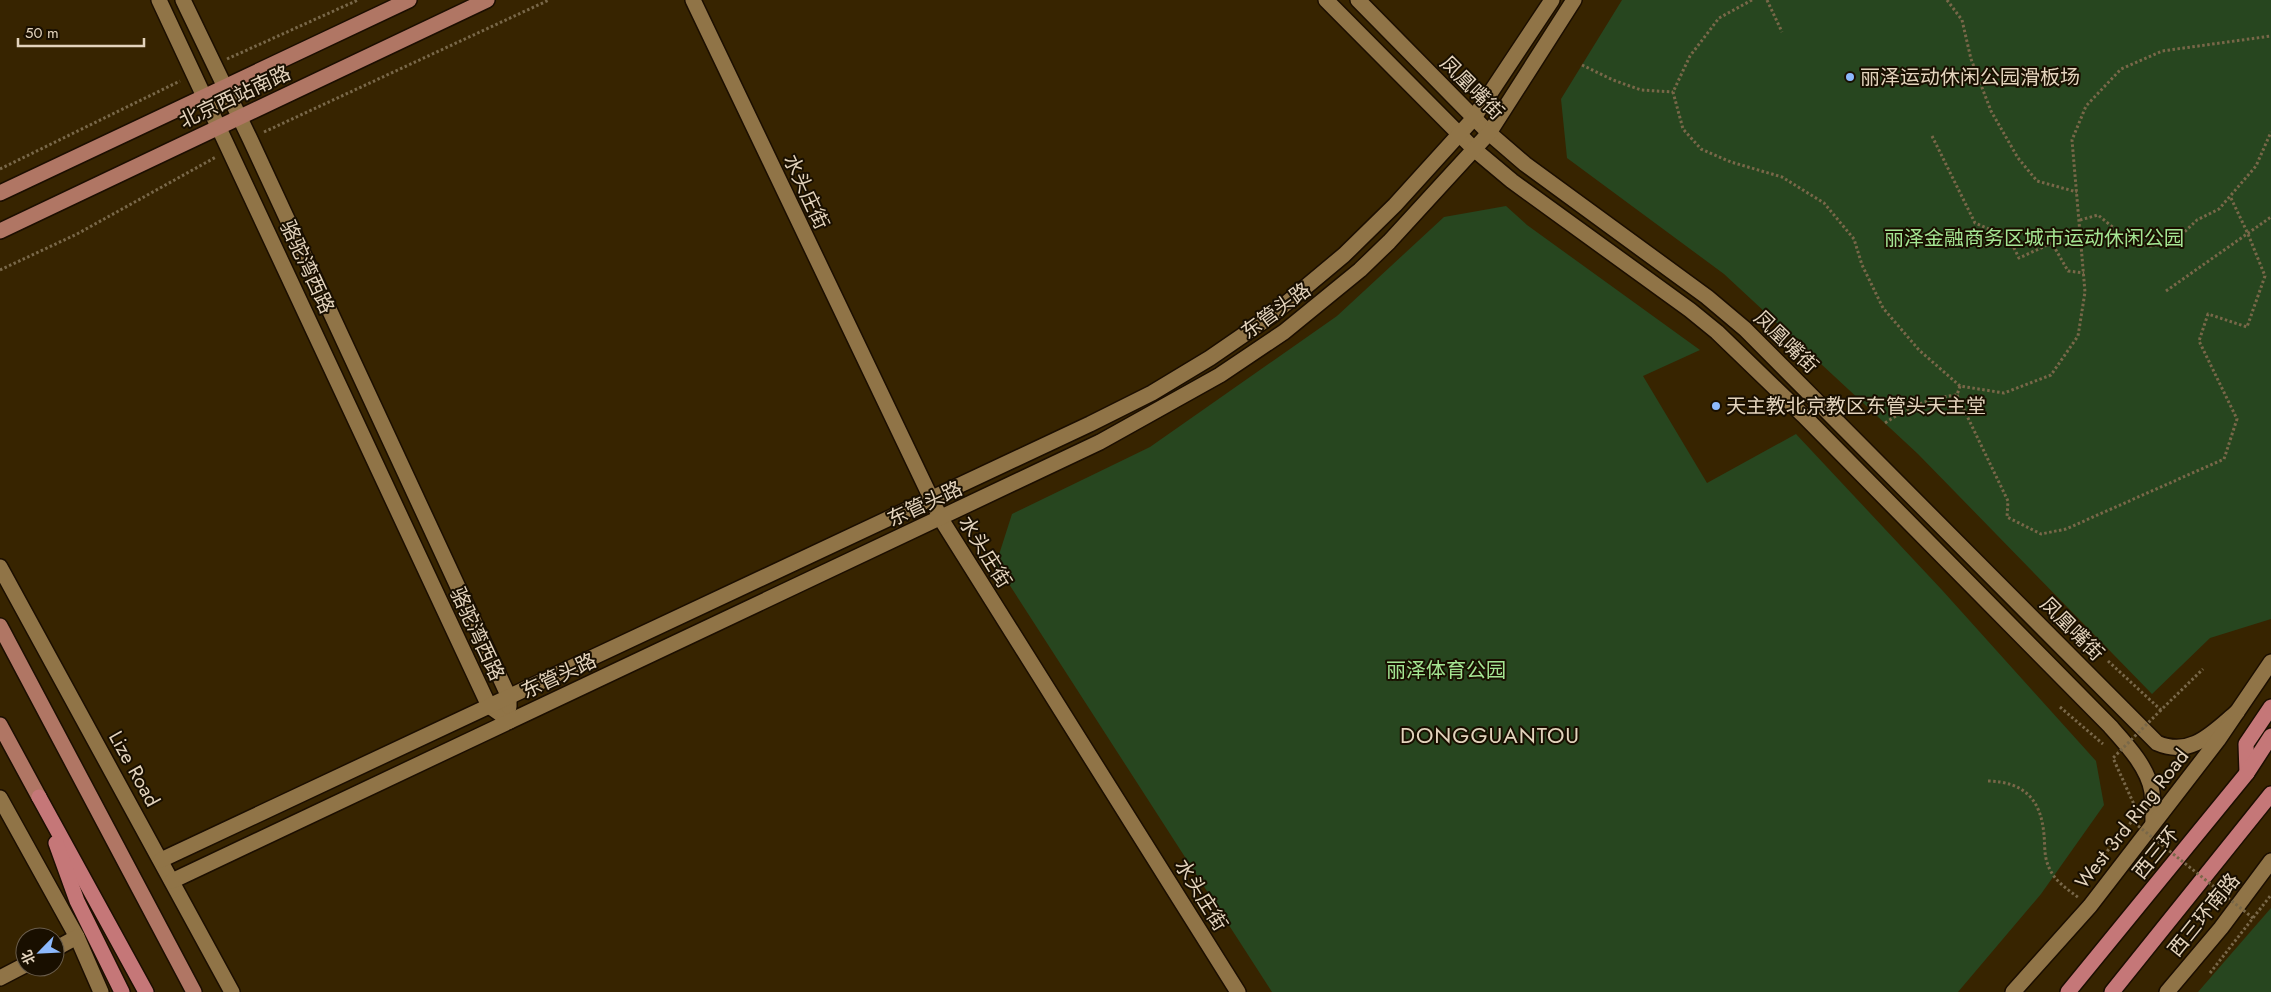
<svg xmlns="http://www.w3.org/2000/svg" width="2271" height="992" viewBox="0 0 2271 992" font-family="Jost,'Noto Sans SC',sans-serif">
<rect width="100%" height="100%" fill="#372400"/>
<!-- green -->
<g fill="#27461f">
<path d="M1622 0H2271V619L2210 638 2152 694 1918 454 1724 274 1567 158 1561 99Z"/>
<path d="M1506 206 1527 225 1700 350 1643 376 1707 483 1796 434 1942 590 2096 761 2104 805 2041 894 1958 992H1272L996 564 1012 514 1150 447 1337 316 1444 217Z"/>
<path d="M2271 908V992H2198Z"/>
</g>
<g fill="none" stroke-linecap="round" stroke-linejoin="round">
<defs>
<g id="secondary">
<path d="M159 0 489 706 510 721"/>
<path d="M183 0 250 139 509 697V707"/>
<path d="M693 0 941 519 1238 992"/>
<path d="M1326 0 1475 150 1512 181 1690 310 1717 332 1803 415 2110 726C2126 744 2148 767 2152 792 2153 802 2153 813 2153 823"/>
<path d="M1358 0 1489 133 1525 164 1707 297 1745 329 2157 743C2191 758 2213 732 2237 712"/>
<path d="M0 567 232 992"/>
<path d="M0 798 77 937 101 992"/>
<path d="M161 860 1090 424 1152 393 1210 358 1271 316 1344 255 1395 205 1473 119 1552 0"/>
<path d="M172 881 1100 442 1220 375 1284 332 1360 270 1389 242 1489 133 1574 0"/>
<path d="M55 949 77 937"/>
<path d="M0 978 25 965"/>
<path d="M2013 992 2090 906 2218 740 2271 662"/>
<path d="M2167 992 2221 928 2271 861"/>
</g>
<g id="primary">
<path d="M0 193 409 0"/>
<path d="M0 231 487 0"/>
<path d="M0 626 194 992"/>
<path d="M0 725 39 797"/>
</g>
<g id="highway">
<path d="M2247 773 2246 744 2271 707"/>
<path d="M39 797 146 992"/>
<path d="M56 843 77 901 122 992"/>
<path d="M2068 992 2247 773 2271 736"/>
<path d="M2112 992 2271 794"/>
</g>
</defs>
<!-- secondary casing -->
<use href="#secondary" stroke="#1b0e00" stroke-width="18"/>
<!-- primary casing -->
<use href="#primary" stroke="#1b0e00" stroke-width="18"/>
<!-- highway casing -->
<use href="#highway" stroke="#1b0e00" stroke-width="18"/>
<!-- path -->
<g stroke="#796849" stroke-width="3" stroke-dasharray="2.5 2.5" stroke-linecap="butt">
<path d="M1752 0 1719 18 1690 56 1673 92 1683 129 1701 149 1731 162 1782 177 1824 203 1854 239 1862 265 1883 308 1919 350 1960 386 2004 393 2051 375 2078 336 2085 292 2072 140 2086 106 2121 69 2162 51 2271 36"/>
<path d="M1767 0 1782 32"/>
<path d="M1947 0 1962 20 1971 59 1991 111 2018 158 2037 181 2077 192"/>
<path d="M227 59 358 0"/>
<path d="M1582 65 1613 80 1641 90 1673 92"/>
<path d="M264 132 549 0"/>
<path d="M1932 136 1975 223 2009 238 2019 258 2052 243 2068 271 2084 273"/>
<path d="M0 169 180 81"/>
<path d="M2080 220 2098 215 2127 239 2150 246 2173 243 2197 220 2219 209 2256 166 2271 132"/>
<path d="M0 270 77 234 216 157"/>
<path d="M2166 291 2271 217"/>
<path d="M1957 395 2008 501 2007 517 2041 534 2066 529 2224 459 2237 419 2199 341 2208 314 2247 327 2265 276 2248 234 2230 196"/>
<path d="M1885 423C1909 407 1928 398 1957 395L1960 386"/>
<path d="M2108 661 2161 710 2203 669"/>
<path d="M2060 707 2103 744"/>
<path d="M1988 781C2024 782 2041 799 2044 835 2045 844 2044 856 2048 865 2053 880 2067 889 2079 898"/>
<path d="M2104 855 2132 821"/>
<path d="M2210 973 2271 895"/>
</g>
<!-- secondary -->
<use href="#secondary" stroke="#907447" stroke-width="15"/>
<!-- primary -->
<use href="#primary" stroke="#b07664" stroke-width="15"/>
<!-- highway -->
<use href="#highway" stroke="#c57778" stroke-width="15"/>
<!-- path-bridge -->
<path stroke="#796849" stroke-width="3" stroke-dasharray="2.5 2.5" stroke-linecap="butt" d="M2161 710 2113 758 2137 811 2132 821 2253 918"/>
</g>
<!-- markers -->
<g fill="#8db9fc" stroke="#190f00" stroke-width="2">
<circle cx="1850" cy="77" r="5"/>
<circle cx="1716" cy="406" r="5"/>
</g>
<g text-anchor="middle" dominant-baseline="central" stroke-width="4" stroke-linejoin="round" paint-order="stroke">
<!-- poi labels -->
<g font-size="20" fill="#e3d3bc" stroke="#190f00" text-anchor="start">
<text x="1860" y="77">丽泽运动休闲公园滑板场</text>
<text x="1726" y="406">天主教北京教区东管头天主堂</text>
</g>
<!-- street labels -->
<g font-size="20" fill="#e3d3bc" stroke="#190f00">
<text transform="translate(1472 88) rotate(45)">凤凰嘴街</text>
<text transform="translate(235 97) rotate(-25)">北京西站南路</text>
<text transform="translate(806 192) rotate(65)">水头庄街</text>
<text transform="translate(307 267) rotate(65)">骆驼湾西路</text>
<text transform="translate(1276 311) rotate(-36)">东管头路</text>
<text transform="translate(1786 342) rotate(44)">凤凰嘴街</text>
<text transform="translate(925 504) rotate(-25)">东管头路</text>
<text transform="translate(985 552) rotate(58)">水头庄街</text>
<text transform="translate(2072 629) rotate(45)">凤凰嘴街</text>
<text transform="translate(477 634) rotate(65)">骆驼湾西路</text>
<text transform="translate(559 676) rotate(-25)">东管头路</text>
<text transform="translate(134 769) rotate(61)">Lize Road</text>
<text transform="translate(2132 819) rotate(-52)">West 3rd Ring Road</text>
<text transform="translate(2156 853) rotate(-51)">西三环</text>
<text transform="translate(1201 895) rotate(58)">水头庄街</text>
<text transform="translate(2204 915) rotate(-51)">西三环南路</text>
</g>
<!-- park labels -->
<g font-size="20" fill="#a4e592" stroke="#190f00">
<text x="2034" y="238">丽泽金融商务区城市运动休闲公园</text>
<text x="1446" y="670">丽泽体育公园</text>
</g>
<!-- quarter labels -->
<g font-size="22" letter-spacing="1" fill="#e3d3bc" stroke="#190f00">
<text x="1490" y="735">DONGGUANTOU</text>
</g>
</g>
<!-- north arrow -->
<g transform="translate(40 952) rotate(246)"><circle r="24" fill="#190f00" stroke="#6a5d4b"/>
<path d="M0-4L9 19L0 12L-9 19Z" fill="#8db9fc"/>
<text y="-8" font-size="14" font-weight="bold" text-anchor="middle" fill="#e3d3bc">北</text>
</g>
<!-- scale -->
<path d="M18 38v8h126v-8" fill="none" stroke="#e3d3bc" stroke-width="2.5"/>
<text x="25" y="38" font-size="15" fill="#e3d3bc" stroke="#190f00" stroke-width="4" paint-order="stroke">50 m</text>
</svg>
